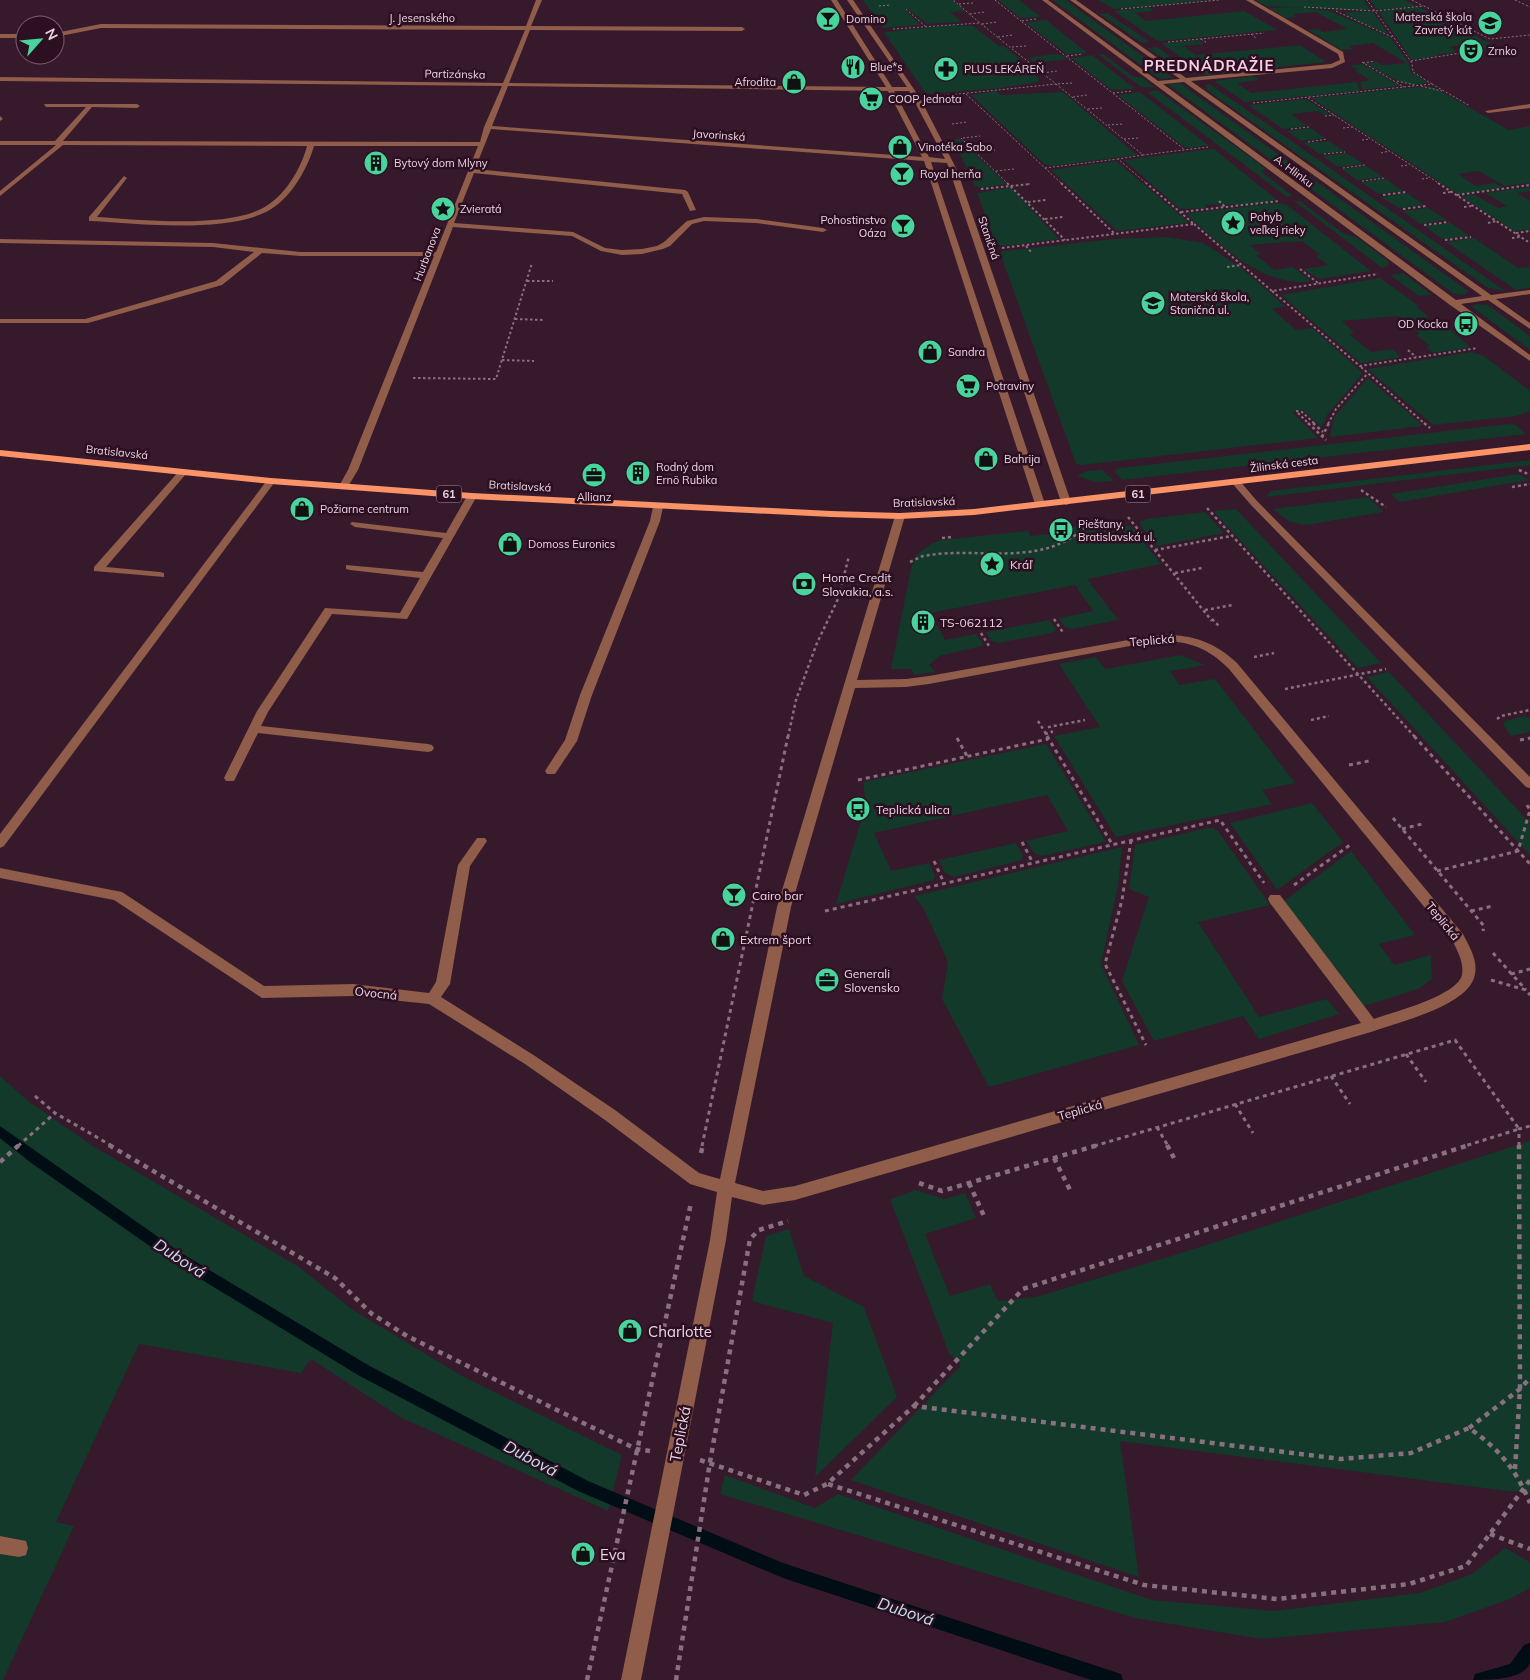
<svg xmlns="http://www.w3.org/2000/svg" width="1530" height="1680" viewBox="0 0 1530 1680" font-family="Mulish,sans-serif">
<rect width="100%" height="100%" fill="#37192c"/>
<!-- green -->
<g fill="#123929">
<path d="M863 0H952L965 11 950 12 962 22 927 24 908 9H905L920 25 883 28Z"/>
<path d="M998 0H1019L1041 17 1020 18Z"/>
<path d="M1053 0H1065L1173 78 1160 79Z"/>
<path d="M1098 0H1211L1114 9Z"/>
<path d="M1255 0H1364L1371 11 1266 6Z"/>
<path d="M1370 0H1405L1416 6 1377 10Z"/>
<path d="M1149 7 1154 11 1135 13 1146 21 1244 11 1278 30 1161 41 1156 40 1114 11Z"/>
<path d="M1297 7 1330 11 1391 38 1409 63 1411 72 1428 82C1407 91 1383 73 1366 63L1377 62 1382 65 1407 63 1373 43 1349 46 1353 49 1342 50 1308 30 1318 29 1323 32 1347 29 1316 12 1293 14 1297 17 1286 18 1269 8Z"/>
<path d="M1419 7 1509 53C1483 56 1482 39 1450 47L1456 51 1454 53 1436 54 1439 56 1412 60 1378 11Z"/>
<path d="M1347 12H1373L1389 35 1346 15Z"/>
<path d="M1107 13 1150 42 1142 43 1100 14Z"/>
<path d="M1041 20H1046L1087 53 1067 54 1026 23Z"/>
<path d="M951 25 973 26 999 46H1004L1028 66 1039 79 1038 82 1001 88 926 94 884 32Z"/>
<path d="M1199 40 1204 44 1183 46 1196 55 1300 45 1326 62 1205 75 1161 43Z"/>
<path d="M1157 47 1197 75 1179 70 1148 48Z"/>
<path d="M1055 54 1062 55 1066 59 1037 63 1027 58Z"/>
<path d="M1098 54H1103L1134 77H1141L1154 87H1141Z"/>
<path d="M1092 55 1134 88 1133 89 1112 90 1071 58Z"/>
<path d="M1362 64 1401 86 1362 90 1360 82 1370 80 1354 70H1358L1350 65Z"/>
<path d="M1254 76 1259 80 1237 83 1251 93 1357 82 1360 91 1245 102 1214 81Z"/>
<path d="M1172 83 1181 84 1468 291 1464 295 1454 294 1169 85Z"/>
<path d="M1209 84 1240 105 1505 291 1488 288 1207 90 1206 85Z"/>
<path d="M1418 87 1435 88 1509 130 1530 126V183L1505 186 1478 171 1458 174 1476 186 1495 183 1503 188 1458 194 1311 98Z"/>
<path d="M1157 90 1265 168 1262 172 1293 196 1287 197 1147 92Z"/>
<path d="M996 91 1001 95 1063 92 1137 155 1053 166 1044 164 971 95Z"/>
<path d="M1137 92 1141 93 1208 145 1192 148 1184 147 1118 95Z"/>
<path d="M1306 99 1330 114 1324 115 1318 111 1291 114 1307 126 1283 129 1248 105Z"/>
<path d="M1311 128 1325 138 1301 141 1287 131Z"/>
<path d="M956 139H960L1006 184 980 188 975 186 954 141Z"/>
<path d="M1329 141 1344 151 1319 154 1304 143Z"/>
<path d="M1210 149H1214L1276 199C1255 208 1227 203 1205 205L1207 208 1180 209 1124 160Z"/>
<path d="M1347 153 1363 164 1338 167 1322 156Z"/>
<path d="M1116 161 1187 221V223L1117 231 1051 170Z"/>
<path d="M1366 166 1383 177 1357 180 1341 169Z"/>
<path d="M1386 179 1403 191 1378 194 1361 182Z"/>
<path d="M1530 187V191L1517 193 1530 201V230L1514 231 1461 196 1475 195 1498 208 1507 206 1485 193Z"/>
<path d="M1006 188 1012 189 1059 239 1003 246 996 244 977 193Z"/>
<path d="M1407 193 1424 205 1399 208 1381 197Z"/>
<path d="M1294 201H1300L1344 234 1356 237 1388 261V266L1382 268Z"/>
<path d="M1277 203 1287 205 1371 271 1319 279 1303 269 1328 265 1316 256 1320 255 1302 241 1250 245 1261 254 1256 255 1274 270 1293 267 1310 280 1308 282C1258 284 1222 246 1187 215L1190 213Z"/>
<path d="M1428 208 1447 220 1420 224 1402 211Z"/>
<path d="M1451 223 1469 236 1442 239 1424 226Z"/>
<path d="M1168 237 1203 243 1240 267 1285 306 1272 309 1296 330 1312 328 1363 373 1327 415 1323 426H1320L1303 410 1292 412 1318 438 1082 465 1076 464 1000 253 1004 251 1113 239Z"/>
<path d="M1474 238 1518 268 1530 267V288L1516 290 1446 242Z"/>
<path d="M1403 273 1432 295 1419 296 1390 275Z"/>
<path d="M1380 278 1419 306 1416 307 1429 317 1426 318 1439 327 1446 326 1469 346 1468 348 1433 353 1426 347 1430 346 1416 335 1420 334 1399 316 1342 321 1354 333 1349 334 1371 352 1392 349 1400 356 1398 358 1361 363 1281 295Z"/>
<path d="M1476 304 1488 305 1530 336V350L1472 307Z"/>
<path d="M1472 352 1484 356 1530 391V411L1516 416 1433 425 1367 369Z"/>
<path d="M1368 378 1421 424 1422 426 1330 437 1334 417Z"/>
<path d="M1508 424 1516 425 1526 434 1122 480 1115 472 1116 469 1120 468Z"/>
<path d="M1530 460V465L1266 497 1271 491Z"/>
<path d="M1102 470 1114 481 1094 482 1077 476 1087 471Z"/>
<path d="M1518 474 1530 480 1399 502 1391 494Z"/>
<path d="M1368 497 1383 512 1306 525 1290 522 1273 509Z"/>
<path d="M1236 509 1381 663 1358 668 1213 511Z"/>
<path d="M1205 512 1224 533 1157 546 1140 525V522L1146 519Z"/>
<path d="M1117 522 1132 527 1161 564 1087 579 1118 620 1072 629 1065 627 1059 618 1093 611 1075 585 930 613 945 640 976 634 983 644 982 646 939 656 929 665 935 672 914 675 911 669H891L911 569 916 555 931 544 941 540 1028 531 1031 536 1070 532 1068 527Z"/>
<path d="M1049 620 1056 629 1052 633 998 643 991 641 986 632Z"/>
<path d="M1180 655 1205 665 1170 671 1179 685 1215 679 1295 783 1262 790 1272 804 1116 837 1054 736 1100 727 1059 664 1096 657 1105 669Z"/>
<path d="M1389 672 1530 823V855L1367 677Z"/>
<path d="M1524 716 1530 718V732L1511 736 1503 724 1505 721Z"/>
<path d="M1046 744 1106 842 1042 856 1034 853 1026 841 1068 831 1047 795 874 833 891 871 929 863 935 876 934 880 836 904 866 804 863 782Z"/>
<path d="M1312 803 1343 842 1277 890 1230 823Z"/>
<path d="M1207 828H1213L1218 831 1270 905 1198 922 1259 1017 1327 999 1339 1014 1259 1039 1243 1016 1154 1041 1122 981 1149 897 1129 889 1135 845Z"/>
<path d="M1016 843 1023 856 1022 860 954 877 945 873 939 860Z"/>
<path d="M1122 847 1118 886 1101 964 1139 1045 989 1087 942 999 948 962 924 909 914 896Z"/>
<path d="M1351 851 1415 935 1379 944 1394 965 1431 955 1432 979 1418 989 1361 1007 1284 901Z"/>
<path d="M0 1076 28 1101 93 1146 299 1267 353 1310 462 1376 622 1455 608 1511 400 1417 311 1359 301 1373 139 1344 56 1522 74 1526 3 1680H0Z"/>
<path d="M1530 1141V1495L1524 1489 1515 1492 1120 1441 1139 1577 851 1480 961 1365 949 1353 890 1199 916 1190 944 1199 965 1193 976 1218 925 1234 950 1296 990 1284 998 1301 1036 1297 1178 1254Z"/>
<path d="M789 1229 804 1276 864 1307 897 1397 815 1477 833 1323 752 1301 766 1236Z"/>
<path d="M725 1475 815 1508 838 1494 1152 1600 1274 1611 1420 1593 1472 1574 1505 1548 1530 1562V1588L1510 1599 1445 1622 1262 1639 1135 1618 720 1494Z"/>
</g>
<g fill="none" stroke-linecap="round" stroke-linejoin="round">
<!-- stream -->
<g fill="#000d15" fill-rule="evenodd">
<path d="M0 1126 181 1253 368 1365 588 1481 783 1563 1115 1672 1121 1674 1123 1680H1091L783 1578 578 1491 358 1375 171 1261 30 1162 0 1138Z"/>
<path d="M1530 1643C1530 1649 1530 1658 1530 1663 1523 1680 1490 1680 1473 1680L1475 1674 1510 1664 1524 1645Z"/>
</g>
<!-- path-far4 -->
<g stroke="#89707f" stroke-width="1" stroke-dasharray="2 2" stroke-linecap="butt">
<path d="M995 0 1021 21"/>
<path d="M1412 0 1423 6"/>
<path d="M1515 0 1530 7"/>
<path d="M959 4 973 3"/>
<path d="M879 6 891 5"/>
<path d="M1304 7 1375 11 1424 6 1490 39 1530 35"/>
<path d="M906 9 925 26"/>
<path d="M1121 9 1219 0"/>
<path d="M1336 11 1394 38"/>
<path d="M970 14 985 12"/>
<path d="M1036 19 1021 21 1185 150"/>
<path d="M982 24 997 22"/>
<path d="M893 29 980 23 953 0"/>
<path d="M1251 34 1257 39"/>
<path d="M998 37 1013 35"/>
<path d="M1201 39 1207 43"/>
<path d="M1168 42 1264 33"/>
<path d="M1012 47 1026 46"/>
<path d="M1067 56 1083 54"/>
<path d="M1411 61 1461 53"/>
<path d="M1362 62 1404 87"/>
<path d="M1363 63 1375 61"/>
<path d="M1043 73 1057 71"/>
<path d="M1397 81 1415 85"/>
<path d="M1072 83 1056 84 1143 155 1208 147"/>
<path d="M1432 84 1470 106"/>
<path d="M1421 86 1442 91"/>
<path d="M1113 93 1133 91"/>
<path d="M966 94 1062 184"/>
<path d="M939 96 1056 84 980 23"/>
<path d="M1073 97 1087 95"/>
<path d="M1308 98 1440 184"/>
<path d="M1253 103 1432 84 1413 72 1412 63 1367 0"/>
<path d="M1088 109 1102 108"/>
<path d="M1325 116 1334 115"/>
<path d="M952 124 967 122"/>
<path d="M1108 125 1123 124"/>
<path d="M1343 128 1352 127"/>
<path d="M1291 129 1309 127"/>
<path d="M961 138 1008 184"/>
<path d="M963 138 980 136"/>
<path d="M1124 139 1139 138"/>
<path d="M1362 140 1370 139"/>
<path d="M1308 142 1327 139"/>
<path d="M978 152 995 150"/>
<path d="M1381 153 1389 151"/>
<path d="M1324 154 1345 152"/>
<path d="M1143 155 1118 159 1147 184"/>
<path d="M1401 166 1409 165"/>
<path d="M1045 168 1118 159"/>
<path d="M1343 168 1365 165"/>
<path d="M996 171 1014 169"/>
<path d="M1422 179 1429 178"/>
<path d="M1362 181 1385 178"/>
<path d="M1028 184H1030"/>
</g>
<!-- path-far3 -->
<g stroke="#89707f" stroke-width="2" stroke-dasharray="2.5 2.5" stroke-linecap="butt">
<path d="M1007 183 1065 240"/>
<path d="M1061 183 1115 234"/>
<path d="M1438 183 1530 243"/>
<path d="M981 189 1030 184"/>
<path d="M1443 193 1451 192"/>
<path d="M1383 195 1406 192"/>
<path d="M1457 195 1530 185"/>
<path d="M1219 201 1225 207"/>
<path d="M1028 202 1046 200"/>
<path d="M1464 207 1472 206"/>
<path d="M1403 209 1426 206"/>
<path d="M1181 212 1279 201"/>
<path d="M1045 219 1063 217"/>
<path d="M1488 223 1496 221"/>
<path d="M1194 224 1272 291 1378 274"/>
<path d="M1424 225 1449 222"/>
<path d="M1516 233 1530 231"/>
<path d="M1512 238 1520 237"/>
<path d="M1445 240 1471 237"/>
<path d="M1026 246 1032 253"/>
<path d="M1002 248 1194 224 1146 183"/>
<path d="M1227 267 1241 265"/>
<path d="M1300 269 1318 283"/>
<path d="M527 281H553"/>
<path d="M1272 291 1360 366 1478 348"/>
<path d="M515 319 544 320"/>
<path d="M1408 350 1416 357"/>
<path d="M502 360 534 361"/>
<path d="M1361 367 1425 424"/>
<path d="M413 378 496 379 532 263"/>
<path d="M1296 411 1302 412 1315 424"/>
<path d="M1298 413 1309 424"/>
<path d="M1328 424 1336 409 1368 373"/>
</g>
<!-- path-far2 -->
<g stroke="#89707f" stroke-width="2.5" stroke-dasharray="3 3" stroke-linecap="butt">
<path d="M1308 423 1326 440"/>
<path d="M1313 423 1323 432"/>
<path d="M1424 423 1430 428"/>
<path d="M1322 437 1329 423"/>
<path d="M1519 470 1530 475"/>
<path d="M1512 487 1530 484"/>
<path d="M1361 490 1386 507"/>
<path d="M1207 508 1415 737"/>
<path d="M1128 517 1212 621"/>
<path d="M942 538 952 537"/>
<path d="M1155 550 1231 536"/>
<path d="M910 562 923 556 937 554C994 549 1049 567 1093 520"/>
<path d="M1175 573 1202 568"/>
<path d="M1205 610 1233 605"/>
<path d="M1054 619 1064 634"/>
<path d="M1212 619 1219 626"/>
<path d="M981 633 989 646"/>
<path d="M1254 657 1274 653"/>
<path d="M1285 689 1386 669"/>
<path d="M1497 719 1501 716 1530 710"/>
<path d="M1311 720 1329 716"/>
<path d="M1038 721 1048 737"/>
<path d="M1045 734 1052 732 1049 727 1085 720"/>
<path d="M788 737 796 700 817 643 838 599 849 556"/>
</g>
<!-- path-far1 -->
<g stroke="#89707f" stroke-width="3" stroke-dasharray="4 4" stroke-linecap="butt">
<path d="M1047 736 1112 844"/>
<path d="M1414 736 1530 864"/>
<path d="M957 738 967 756"/>
<path d="M1520 740 1530 738"/>
<path d="M1349 765 1369 761"/>
<path d="M858 780 1048 739"/>
<path d="M1393 818 1484 926 1483 931"/>
<path d="M1402 829 1422 824"/>
<path d="M1131 840 1122 900 1105 964 1146 1045"/>
<path d="M1022 842 1033 863"/>
<path d="M934 861 944 883"/>
<path d="M1437 871 1518 851 1530 810 1527 805"/>
<path d="M1294 885 1350 845"/>
<path d="M825 911 1220 820 1264 883"/>
<path d="M1471 911 1493 906"/>
<path d="M1493 953 1526 990"/>
<path d="M1511 974 1530 969"/>
<path d="M1491 980 1526 990 1530 995"/>
<path d="M1406 1054 1426 1082"/>
<path d="M1331 1076 1350 1104"/>
<path d="M35 1096 55 1113 112 1146"/>
<path d="M1235 1104 1253 1133"/>
<path d="M1157 1127 1168 1146"/>
<path d="M18 1146 55 1113"/>
<path d="M702 1146 788 736"/>
<path d="M1094 1146 1455 1040 1519 1129 1465 1146"/>
<path d="M1519 1146V1129L1530 1126"/>
</g>
<!-- path -->
<g stroke="#89707f" stroke-width="4.5" stroke-dasharray="5 5" stroke-linecap="butt">
<path d="M109 1145 335 1278 372 1314 407 1336 636 1449 650 1451"/>
<path d="M1167 1145 1174 1158"/>
<path d="M701 1153 703 1145"/>
<path d="M1054 1158 1070 1190"/>
<path d="M0 1162 19 1145"/>
<path d="M919 1183 942 1191 1098 1145"/>
<path d="M969 1183 984 1216"/>
<path d="M914 1406 1023 1289 1469 1145"/>
<path d="M1469 1428 1520 1389 1530 1378"/>
<path d="M700 1460 804 1495 827 1484 914 1406 1341 1459 1411 1453 1469 1428C1500 1450 1515 1468 1530 1503"/>
<path d="M1515 1469 1520 1389 1519 1145"/>
<path d="M828 1484 1144 1585 1277 1599 1409 1584 1466 1566 1530 1480"/>
<path d="M1490 1534 1530 1549"/>
<path d="M587 1680 691 1203"/>
<path d="M676 1680 710 1462 750 1239 759 1230 788 1221"/>
</g>
<!-- minor -->
<g fill="#8f5d49" fill-rule="evenodd">
<path d="M536 0H542L531 26 742 27 745 29 742 31 530 30 509 83 886 87 831 0H837L892 87H907L847 0H853L920 98 957 170 1071 502 1069 504 1066 505 1061 502 947 163 931 162 1045 504 1043 506H1037L1035 504 924 161 491 129 475 169 685 190 688 192 696 210 690 211 682 194 474 173 454 223 573 232 605 248 622 250 642 249 657 246 664 242 687 221 704 217 756 219 823 228 827 230 823 232 756 223 704 221 692 224 670 246 663 249 642 254 622 255 601 251 572 236 453 227 358 470 347 488 344 489 339 486 348 470 434 256H301L262 253 222 285 88 323H0V319H85L216 281 254 252 213 247 0 243V239L213 243 301 252H436L478 146H314C307 170 290 200 266 212 224 233 139 224 92 221H89V217L124 176 127 178 97 217C140 220 223 228 261 209 284 198 301 169 307 146L63 145 0 196V191L56 145H0V141H55L86 107H46L44 104H137L140 106 137 108 92 107 63 141 480 142 484 127 502 86 0 81V77L503 83 525 30 101 28 55 37V33L101 24 526 26ZM508 86 888 91 922 157 492 126ZM894 91H909L945 159 929 157Z"/>
<path d="M1042 0H1048L1158 81 1180 79 1070 0H1076L1186 78 1331 64 1340 60 1338 54 1246 0H1253L1343 52 1345 62 1332 68 1191 81 1491 295 1530 290V294L1496 299 1530 323V329L1488 300 1461 304 1530 355V361L1450 305ZM1184 82 1482 296 1456 300 1163 84Z"/>
<rect x="0" y="34" width="25" height="4"/>
<path d="M1530 104V108L1488 113 1485 111Z"/>
<path d="M0 116 3 119 0 121Z"/>
<path d="M183 469 186 470V474L106 567 160 572 164 573V577L94 571V567L180 470Z"/>
<path d="M271 478 274 479V483L4 846 0 848V834L268 479Z"/>
<path d="M1236 479 1239 480 1257 501 1530 777V788L1526 787 1251 505 1231 482Z"/>
<path d="M472 493 477 496 407 619 332 614 268 712 261 726 428 744 432 745 434 748 432 751 428 752 258 733 234 781H226L224 778 257 711 325 608 400 613 420 578 350 570 346 569V565L423 572 443 538 355 527 350 524 352 522 446 533 467 496Z"/>
<path d="M658 504 663 507 660 521 592 695 577 741 555 774H547L545 771 565 740 580 695 650 521 653 507Z"/>
<path d="M900 513 905 516 857 680 906 679 929 676 1156 635C1188 633 1214 641 1237 663L1463 934C1469 946 1478 960 1475 974 1470 1006 1398 1022 1371 1032L795 1200 763 1205 732 1197 726 1240 641 1680H621L710 1240 717 1192 690 1184 605 1120 525 1064 429 1004 353 996 262 998 114 900 0 878V868L122 892 264 986 353 984 429 993 436 982 458 865 477 838H485L487 841 470 866 450 984 441 997 535 1056 615 1110 699 1173 720 1179 777 907 895 516ZM1156 641C1186 640 1208 647 1229 669L1453 942C1458 952 1464 963 1462 975 1457 996 1393 1012 1374 1019L1280 895H1270L1268 899 1270 903 1361 1023 795 1186 763 1191 735 1183 791 907 855 688 906 687 929 684Z"/>
<path d="M0 1536 26 1541 28 1548 26 1555 19 1557 0 1554Z"/>
</g>
<!-- major -->
<path fill="#fa9368" fill-rule="evenodd" d="M1530 444V450L974 515 900 519 831 517 472 499 271 484 0 456V450L271 478 472 493 831 511 900 513 974 509Z"/>
</g>
<!-- icons -->
<defs>
<symbol id="bar-disc" viewBox="-11 -11 22 22"><circle r="9.5" fill="#48d49d" stroke="#2d0f22"/><path d="M-6-5H6L.8 .8V4.5H3.5V6h-7V4.5H-.8V.8Z" fill="#111"/></symbol>
<symbol id="school-disc" viewBox="-11 -11 22 22"><circle r="9.5" fill="#48d49d" stroke="#2d0f22"/><path d="M0-5L7-2L0 1L-7-2ZM-4 1L0 2.5L4 1V4Q0 6-4 4Z" fill="#111"/></symbol>
<symbol id="theatre-disc" viewBox="-11 -11 22 22"><circle r="9.5" fill="#48d49d" stroke="#2d0f22"/><path d="M-5-5.5Q0-4 5-5.5V0Q5 5 0 6Q-5 5-5 0ZM-3.3-2.5H-1v1.5H-3.3ZM1-2.5H3.3v1.5H1ZM-2.8 1Q0 5.5 2.8 1Z" fill="#111"/></symbol>
<symbol id="restaurant-disc" viewBox="-11 -11 22 22"><circle r="9.5" fill="#48d49d" stroke="#2d0f22"/><path d="M-5-6h1v4h1v-4h1v4h1v-4h1v5L-1.5 .5V6h-2V.5L-5-1ZM5-6V6H3V1.5H1.5Q1.5-4 5-6Z" fill="#111"/></symbol>
<symbol id="pharmacy-disc" viewBox="-11 -11 22 22"><circle r="9.5" fill="#48d49d" stroke="#2d0f22"/><path d="M-2-6h4v4h4v4h-4v4h-4v-4h-4v-4h4Z" fill="#111"/></symbol>
<symbol id="shop-disc" viewBox="-11 -11 22 22"><circle r="9.5" fill="#48d49d" stroke="#2d0f22"/><path d="M-5-2.5h2.3a2.7 3.5 0 0 1 5.4 0H5L5.5 6h-11ZM-1.5-2.5h3a1.5 2.3 0 0 0-3 0Z" fill="#111"/></symbol>
<symbol id="supermarket-disc" viewBox="-11 -11 22 22"><circle r="9.5" fill="#48d49d" stroke="#2d0f22"/><path d="M-6-5.5h2.5l.6 2H6L4.5 2H-2.5L-4.4-4H-6ZM-1.5 3.2a1.3 1.3 0 1 0 .1 0ZM3 3.2a1.3 1.3 0 1 0 .1 0Z" fill="#111"/></symbol>
<symbol id="building-disc" viewBox="-11 -11 22 22"><circle r="9.5" fill="#48d49d" stroke="#2d0f22"/><path d="M-4-6H4V6H1V3H-1V6H-4ZM-2.5-4.3h1.7v1.8h-1.7ZM.8-4.3h1.7v1.8H.8ZM-2.5-1h1.7V.8h-1.7ZM.8-1h1.7V.8H.8Z" fill="#111"/></symbol>
<symbol id="sight-disc" viewBox="-11 -11 22 22"><circle r="9.5" fill="#48d49d" stroke="#2d0f22"/><path d="M0-6L1.8-2.2L6-1.7L2.9 1.2L3.7 5.4L0 3.3L-3.7 5.4L-2.9 1.2L-6-1.7L-1.8-2.2Z" fill="#111"/></symbol>
<symbol id="bus-disc" viewBox="-11 -11 22 22"><circle r="9.5" fill="#48d49d" stroke="#2d0f22"/><path d="M-5-6H5V4H4V6H2V4H-2V6H-4V4H-5ZM-3.5-4V0h7V-4ZM-3.5 1.2v1.5H-2V1.2ZM2 1.2v1.5H3.5V1.2Z" fill="#111"/></symbol>
<symbol id="office-disc" viewBox="-11 -11 22 22"><circle r="9.5" fill="#48d49d" stroke="#2d0f22"/><path d="M-6-3h4V-5.5h4V-3h4V5H-6ZM-1-4.5V-3h2v-1.5ZM-6 0V1H6V0Z" fill="#111"/></symbol>
<symbol id="bank-disc" viewBox="-11 -11 22 22"><circle r="9.5" fill="#48d49d" stroke="#2d0f22"/><path d="M-6-4H6V4H-6ZM0-2.3a2.3 2.3 0 1 0 0 4.6a2.3 2.3 0 1 0 0-4.6Z" fill="#111"/></symbol>
</defs>
<g fill-rule="evenodd">
<use href="#bar-disc" x="814" y="5" width="28" height="28"/>
<use href="#school-disc" x="1476" y="9" width="28" height="28"/>
<use href="#theatre-disc" x="1457" y="37" width="28" height="28"/>
<use href="#restaurant-disc" x="839" y="53" width="28" height="28"/>
<use href="#pharmacy-disc" x="932" y="55" width="28" height="28"/>
<use href="#shop-disc" x="780" y="68" width="28" height="28"/>
<use href="#supermarket-disc" x="857" y="85" width="28" height="28"/>
<use href="#shop-disc" x="886" y="133" width="28" height="28"/>
<use href="#building-disc" x="362" y="149" width="28" height="28"/>
<use href="#bar-disc" x="888" y="160" width="28" height="28"/>
<use href="#sight-disc" x="429" y="195" width="28" height="28"/>
<use href="#sight-disc" x="1219" y="209" width="28" height="28"/>
<use href="#bar-disc" x="889" y="212" width="28" height="28"/>
<use href="#school-disc" x="1139" y="289" width="28" height="28"/>
<use href="#bus-disc" x="1452" y="310" width="28" height="28"/>
<use href="#shop-disc" x="916" y="338" width="28" height="28"/>
<use href="#supermarket-disc" x="954" y="372" width="28" height="28"/>
<use href="#shop-disc" x="972" y="445" width="28" height="28"/>
<use href="#building-disc" x="624" y="459" width="28" height="28"/>
<use href="#office-disc" x="580" y="461" width="28" height="28"/>
<use href="#shop-disc" x="288" y="495" width="28" height="28"/>
<use href="#bus-disc" x="1047" y="516" width="28" height="28"/>
<use href="#shop-disc" x="496" y="530" width="28" height="28"/>
<use href="#sight-disc" x="978" y="550" width="28" height="28"/>
<use href="#bank-disc" x="790" y="570" width="28" height="28"/>
<use href="#building-disc" x="909" y="608" width="28" height="28"/>
<use href="#bus-disc" x="844" y="795" width="28" height="28"/>
<use href="#bar-disc" x="720" y="881" width="28" height="28"/>
<use href="#shop-disc" x="709" y="925" width="28" height="28"/>
<use href="#office-disc" x="813" y="966" width="28" height="28"/>
<use href="#shop-disc" x="616" y="1317" width="28" height="28"/>
<use href="#shop-disc" x="569" y="1540" width="28" height="28"/>
</g>
<g text-anchor="middle" dominant-baseline="central" stroke-width="5" stroke-linejoin="round" paint-order="stroke">
<!-- far-poi labels -->
<g font-size="11" fill="#ead5e0" stroke="#2d0f22" text-anchor="start">
<text x="1472" y="17" text-anchor="end">Materská škola<tspan x="1472" dy="13">Zavretý kút</tspan></text>
<text x="846" y="19">Domino</text>
<text x="1488" y="51">Zrnko</text>
<text x="870" y="67">Blue*s</text>
<text x="964" y="69">PLUS LEKÁREŇ</text>
<text x="776" y="82" text-anchor="end">Afrodita</text>
<text x="888" y="99">COOP Jednota</text>
<text x="918" y="147">Vinotéka Sabo</text>
<text x="394" y="163">Bytový dom Mlyny</text>
<text x="920" y="174">Royal herňa</text>
<text x="460" y="209">Zvieratá</text>
<text x="1250" y="217">Pohyb<tspan x="1250" dy="13">veľkej rieky</tspan></text>
<text x="886" y="220" text-anchor="end">Pohostinstvo<tspan x="886" dy="13">Oáza</tspan></text>
<text x="1170" y="297">Materská škola,<tspan x="1170" dy="13">Staničná ul.</tspan></text>
<text x="1448" y="324" text-anchor="end">OD Kocka</text>
<text x="948" y="352">Sandra</text>
<text x="986" y="386">Potraviny</text>
<text x="1004" y="459">Bahrija</text>
<text x="656" y="467">Rodný dom<tspan x="656" dy="13">Ernö Rubika</tspan></text>
<text x="594" y="497" text-anchor="middle">Allianz</text>
<text x="320" y="509">Požiarne centrum</text>
<text x="1078" y="524">Piešťany,<tspan x="1078" dy="13">Bratislavská ul.</tspan></text>
<text x="528" y="544">Domoss Euronics</text>
</g>
<!-- far-street labels -->
<g font-size="11" fill="#ead5e0" stroke="#2d0f22">
<text x="422" y="18">J. Jesenského</text>
<text transform="translate(455 74) rotate(1)">Partizánska</text>
<text transform="translate(719 135) rotate(4)">Javorinská</text>
<text transform="translate(1294 171) rotate(37)">A. Hlinku</text>
<text transform="translate(989 238) rotate(71)">Staničná</text>
<text transform="translate(427 254) rotate(-69)">Hurbanova</text>
<text transform="translate(117 452) rotate(6)">Bratislavská</text>
<text transform="translate(1284 464) rotate(-7)">Žilinská cesta</text>
<text transform="translate(520 486) rotate(3)">Bratislavská</text>
<text transform="translate(924 502) rotate(-2)">Bratislavská</text>
</g>
<!-- shield labels -->
<g fill="#2d0f22" stroke="#b19aa7" stroke-width="1">
<rect x="436.5" y="485.5" width="25" height="17" rx="4"/>
<rect x="1125.5" y="485.5" width="25" height="17" rx="4"/>
</g>
<g font-size="11" font-weight="bold" fill="#ead5e0">
<text x="449" y="494">61</text>
<text x="1138" y="494">61</text>
</g>
<!-- poi labels -->
<g font-size="12" fill="#ead5e0" stroke="#2d0f22" text-anchor="start">
<text x="1010" y="564">Kráľ</text>
<text x="822" y="577">Home Credit<tspan x="822" dy="14">Slovakia, a.s.</tspan></text>
<text x="940" y="622">TS-062112</text>
<text x="876" y="809">Teplická ulica</text>
<text x="752" y="895">Cairo bar</text>
<text x="740" y="939">Extrem šport</text>
<text x="844" y="973">Generali<tspan x="844" dy="14">Slovensko</tspan></text>
</g>
<!-- street labels -->
<g font-size="12" fill="#ead5e0" stroke="#2d0f22">
<text transform="translate(1152 640) rotate(-5)">Teplická</text>
<text transform="translate(1443 921) rotate(51)">Teplická</text>
<text transform="translate(376 993) rotate(6)">Ovocná</text>
<text transform="translate(1080 1110) rotate(-16)">Teplická</text>
</g>
<!-- far-district labels -->
<g font-size="15" font-weight="bold" letter-spacing="1" fill="#f8cee6" stroke="#2d0f22">
<text x="1209" y="65">PREDNÁDRAŽIE</text>
</g>
<!-- near-poi labels -->
<g font-size="15" fill="#ead5e0" stroke="#2d0f22" text-anchor="start">
<text x="648" y="1331">Charlotte</text>
<text x="600" y="1554">Eva</text>
</g>
<!-- near-street labels -->
<g font-size="15" fill="#ead5e0" stroke="#2d0f22">
<text transform="translate(680 1434) rotate(-79)">Teplická</text>
</g>
<!-- near-water labels -->
<g font-size="16" font-style="italic" fill="#c0e1ed" stroke="#2d0f22">
<text transform="translate(180 1258) rotate(33)">Dubová</text>
<text transform="translate(531 1458) rotate(28)">Dubová</text>
<text transform="translate(906 1611) rotate(18)">Dubová</text>
</g>
</g>
<!-- north arrow -->
<g transform="translate(40 40) rotate(63)"><circle r="24" fill="#2d0f22" stroke="#795e6e"/>
<path d="M0-4L9 19L0 12L-9 19Z" fill="#48d49d"/>
<text y="-8" font-size="14" font-weight="bold" text-anchor="middle" fill="#ead5e0">N</text>
</g>
</svg>
